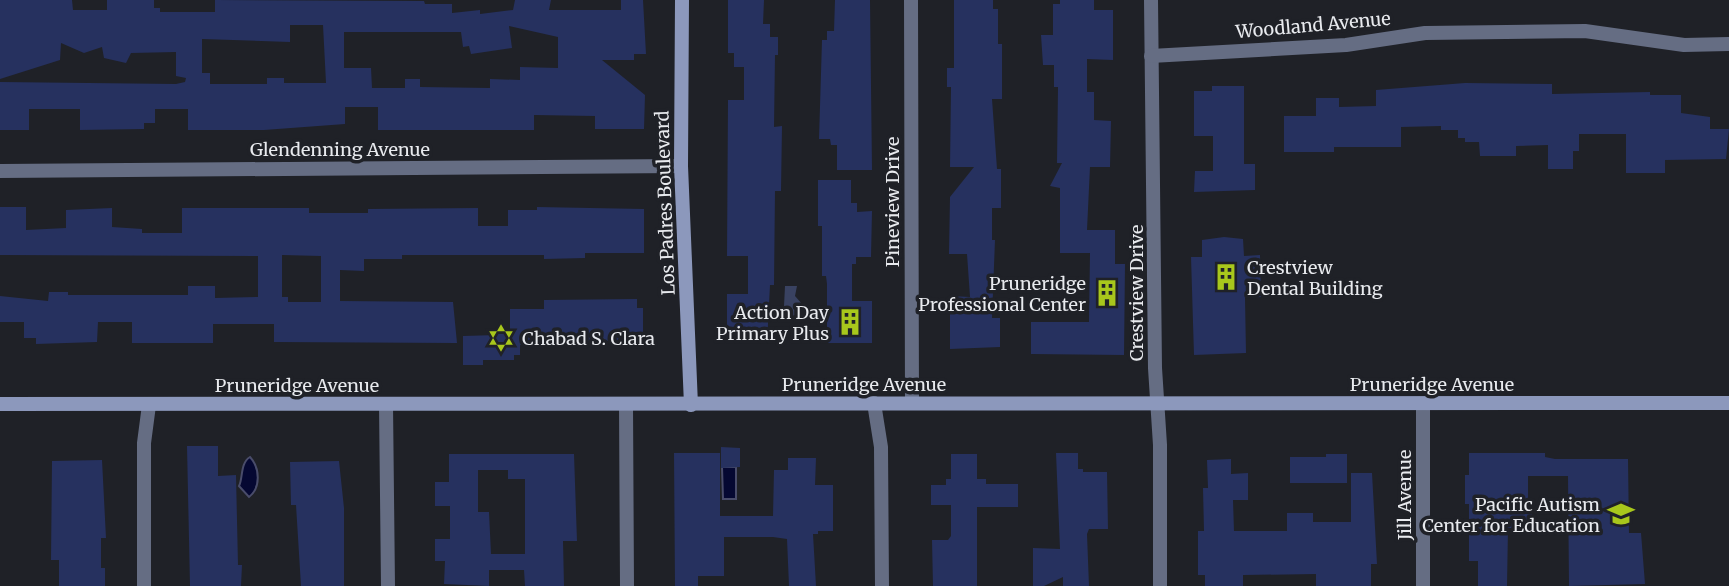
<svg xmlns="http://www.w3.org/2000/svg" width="1729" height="586" viewBox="0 0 1729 586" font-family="Merriweather,serif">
<rect width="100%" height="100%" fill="#1f2127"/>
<!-- green -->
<path fill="#394261" d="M785 286H797L795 296 802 304 799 321H774L773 306H784Z"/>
<!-- water -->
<g fill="#050832" stroke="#494c6a" stroke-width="2">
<path d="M250 457C260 468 261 488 249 497L239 486C243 479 240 463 250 457Z"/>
<path d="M722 467H736V499H723Z"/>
</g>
<!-- building -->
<g fill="#26315f" fill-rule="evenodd">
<path d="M0 0H72L73 10H107V0H154V8H160V12H215V0L424 1 425 4H452V13L480 10V14L513 10 515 0H551L549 10H621V0H643L646 54H634V60H602L645 95 644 129H595V116L534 115V130H378V107H345V124L264 130H188V109H155V123H144V129L80 130V109H29V130H0V82L176 84 185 82 186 78 176 76V52L131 53 126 63 104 58 102 47 84 53 61 43 60 60 0 79ZM290 25H323L326 83H284V78H267V84H210V73H202V39L290 42ZM509 26 558 37V68L520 67V80L490 79V88L420 87V79H405V88H372L371 68H344V32H461L463 47 469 46 471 54 512 48Z"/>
<path d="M728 0H764L763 24H770V37H778V55H775L774 127 782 126 781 191H775L774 285H770L767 343H735V328H727V294H748V256H727L728 100H744V67H734V53H728Z"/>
<path d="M835 0H870L872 170H837V145H831L830 139H819L822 40H827V31H834Z"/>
<path d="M954 0H993V9H998V44H1002V99H992L997 169H1001V208H992V240H995L992 318H1000V347L950 349V296L970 297 967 254H949L950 197 974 167H950L951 87H947V68H954Z"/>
<path d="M1060 0H1094V10H1113V60L1087 59V92H1094V120L1111 121 1110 167H1090L1087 230H1115V264H1125L1124 355 1031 354V322H1089L1090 253H1060V188L1050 186 1062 163H1057L1058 87H1054V65H1043L1041 35H1053V4H1060Z"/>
<path d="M1465 83 1552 84V94L1650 92V95H1681V113L1710 117V129H1729L1726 159 1665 160V173H1626V134H1579V151H1573V169H1548V145L1516 146V156H1480L1479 142H1465V138H1458V130H1441V126L1401 127V147H1334V152H1284V116H1316V98H1339V107L1376 106V90Z"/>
<path d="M1212 86H1244V164H1255V190L1194 192 1195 171H1213V136H1194V91H1212Z"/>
<path d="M818 180H851V203H857V212L872 211 871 257H856V264H852V301H872V343H827V284L826 276H822V226H818Z"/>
<path d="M0 207H26V230L66 228V210L112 208V227L142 229V233H182V208H309V213H368V209L478 208V226H508V210H537V207L644 209V253H585V258L544 259V255H402V259H364V271L340 270V301L453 302 457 343 274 342V324H213V343H132V322H98L97 342 36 344V338H24V322H0V296L48 301 49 292H68V295H188V286H215V298L258 297V256L0 255ZM282 255 321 256V302H288V297H282Z"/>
<path d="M1224 237 1243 239 1244 256 1260 255 1261 297 1245 298 1246 353 1194 355 1191 257H1202V240Z"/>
<path d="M637 299V308H643V340L581 342V345H520V355H514V360H483V365H463V336L497 335V332H510V309H544V300Z"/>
<path d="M187 446H218V476L236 475 238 565H242L241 586H190Z"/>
<path d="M721 447 740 448V467L721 468Z"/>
<path d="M674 453H720V516H773L774 470H788V458H816L815 485H833V531H818V534H813L816 586H789L787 539 773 537H724V576H698V586H675Z"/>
<path d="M1056 453H1078V469H1083V472H1107L1108 529H1089L1087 534 1089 586H1063V577L1044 586H1033V548L1060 549Z"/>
<path d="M1469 453H1545V457L1555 459H1628L1629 533H1641L1645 584 1569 586 1568 476H1528V511H1532V528H1508L1507 586H1478V561H1469V504H1465V475H1469Z"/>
<path d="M449 454H574L577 541H563L564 586H525L524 570H489V586L444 584 445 561H435V539H450V506H435V482H449ZM478 470H508V479H525V554H491L489 512H478Z"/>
<path d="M951 454H977V479H986V484H1018V507H977V586H933L932 540H948L951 536V505H931V485H946V479H951Z"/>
<path d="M1326 454H1347V483H1290V457H1326Z"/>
<path d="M1231 459V474L1248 473V500H1233L1234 531H1287V513H1313V522H1351V473H1372L1377 564H1371V586H1316V574L1243 575V586H1205V575H1198V531H1204L1203 488H1208L1207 460Z"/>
<path d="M102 460 106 538H101V568H105V586H59V560H51L52 461Z"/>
<path d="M339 461 344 508V586H301L296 505H291L290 462Z"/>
</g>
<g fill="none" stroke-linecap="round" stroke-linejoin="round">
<!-- street -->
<g stroke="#656d83" stroke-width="14">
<path d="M911 0 912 403"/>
<path d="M1151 0 1155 368 1160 445V586"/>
<path d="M1151 56 1346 45 1425 33 1585 31 1684 45 1729 44"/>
<path d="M0 171 681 166"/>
<path d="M874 403 881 447 882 586"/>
<path d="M386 404 388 586"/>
<path d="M626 404 627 586"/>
<path d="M1423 404V586"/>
<path d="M144 586V443L149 405"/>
</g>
<!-- secondary -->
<g stroke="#8c98bc" stroke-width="14">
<path d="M682 0 681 166 691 405"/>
<path d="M0 404 1729 403"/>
</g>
</g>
<!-- icons -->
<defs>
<symbol id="building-bare" viewBox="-9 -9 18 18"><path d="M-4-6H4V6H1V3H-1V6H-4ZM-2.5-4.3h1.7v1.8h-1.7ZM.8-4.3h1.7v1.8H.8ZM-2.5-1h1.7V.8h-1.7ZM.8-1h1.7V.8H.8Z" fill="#a8c71c" stroke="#1f2127" stroke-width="2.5" paint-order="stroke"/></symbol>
<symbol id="synagogue-bare" viewBox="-9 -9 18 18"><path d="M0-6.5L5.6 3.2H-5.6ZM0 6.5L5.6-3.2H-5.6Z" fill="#a8c71c" stroke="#1f2127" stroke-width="2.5" paint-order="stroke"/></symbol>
<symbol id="school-bare" viewBox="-9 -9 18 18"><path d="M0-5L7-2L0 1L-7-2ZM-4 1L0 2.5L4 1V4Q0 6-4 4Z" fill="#a8c71c" stroke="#1f2127" stroke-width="2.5" paint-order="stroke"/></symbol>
</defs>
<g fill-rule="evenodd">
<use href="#building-bare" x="1207" y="258" width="38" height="38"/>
<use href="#building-bare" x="1088" y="274" width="38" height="38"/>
<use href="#building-bare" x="831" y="303" width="38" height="38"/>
<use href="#synagogue-bare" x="482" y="319" width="38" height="38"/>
<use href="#school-bare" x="1602" y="495" width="38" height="38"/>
</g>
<g text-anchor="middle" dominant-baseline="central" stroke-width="7" stroke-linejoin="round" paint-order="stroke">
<!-- street labels -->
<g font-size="18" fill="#e8eaee" stroke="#1f2127">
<text transform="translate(1313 25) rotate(-5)">Woodland Avenue</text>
<text x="340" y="149">Glendenning Avenue</text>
<text transform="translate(892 202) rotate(-90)">Pineview Drive</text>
<text transform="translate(665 203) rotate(-92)">Los Padres Boulevard</text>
<text transform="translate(1136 293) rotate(-90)">Crestview Drive</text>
<text x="864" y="384">Pruneridge Avenue</text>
<text x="1432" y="384">Pruneridge Avenue</text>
<text x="297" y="385">Pruneridge Avenue</text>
<text transform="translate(1404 495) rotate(-90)">Jill Avenue</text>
</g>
<!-- poi labels -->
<g font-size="18" fill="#e8eaee" stroke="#1f2127" text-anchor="end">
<text x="1247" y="267" text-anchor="start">Crestview<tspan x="1247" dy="21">Dental Building</tspan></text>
<text x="1086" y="283">Pruneridge<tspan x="1086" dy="21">Professional Center</tspan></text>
<text x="829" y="312">Action Day<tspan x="829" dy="21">Primary Plus</tspan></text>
<text x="522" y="338" text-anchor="start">Chabad S. Clara</text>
<text x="1600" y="504">Pacific Autism<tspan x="1600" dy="21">Center for Education</tspan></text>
</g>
</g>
</svg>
